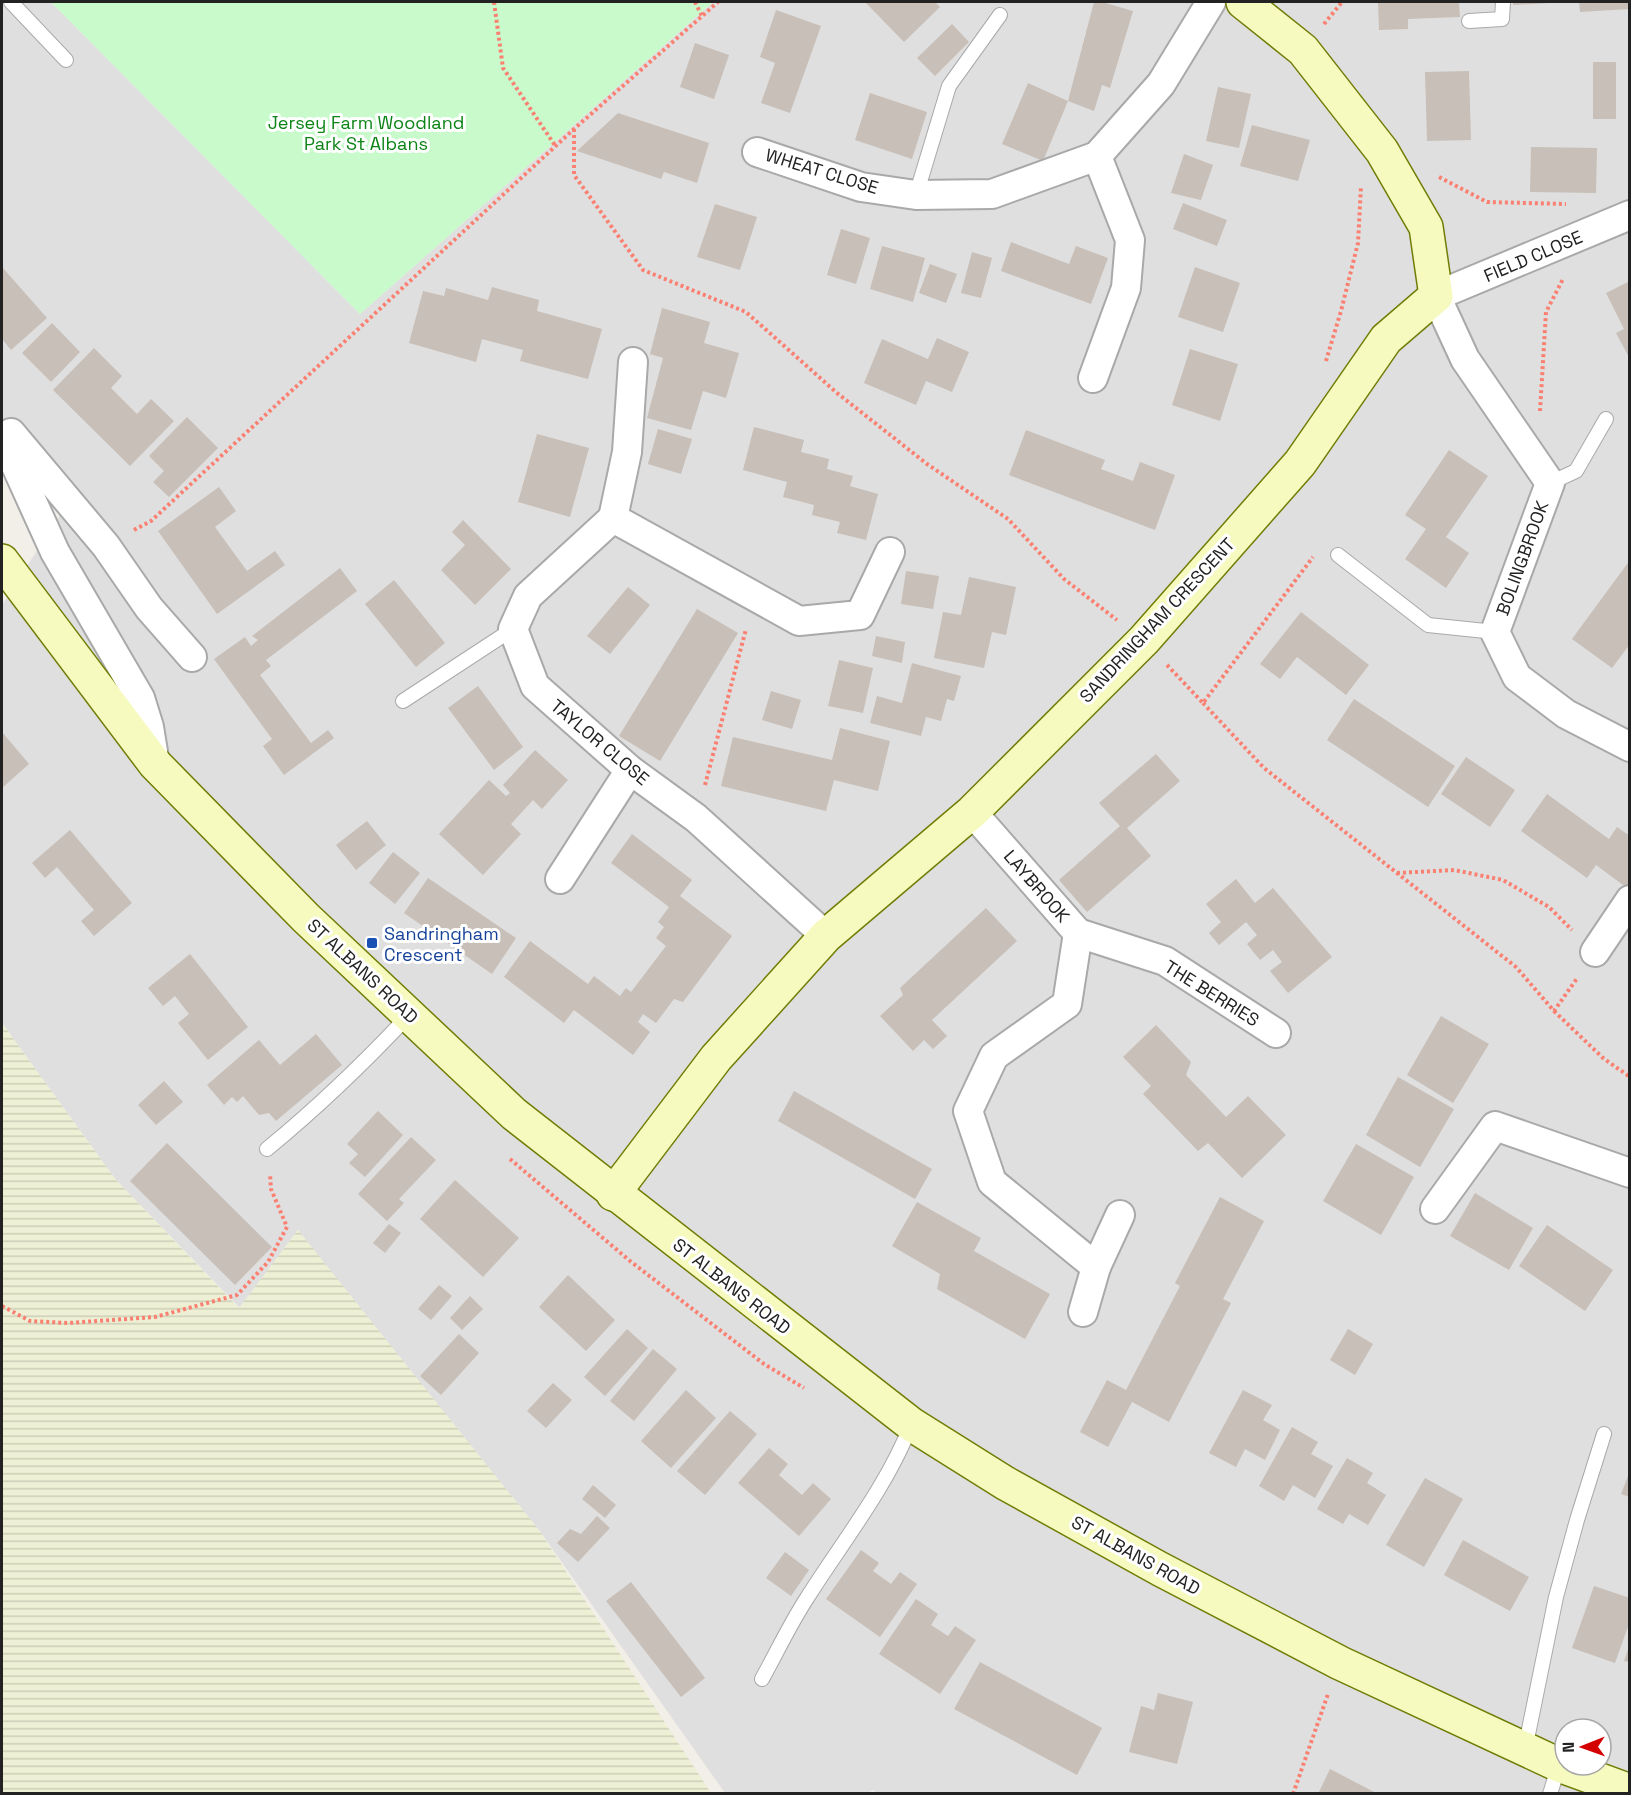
<svg xmlns="http://www.w3.org/2000/svg" width="1631" height="1795" viewBox="0 0 1631 1795" font-family="'Space Grotesk',sans-serif">
<defs>
<pattern id="farmland-rules" width="6" height="5" patternUnits="userSpaceOnUse" patternTransform="scale(1.5)"><rect width="6" height="5" fill="#eef0d5"/><path d="M0 2.5h6" fill="none" stroke="#ccceb7"/></pattern>
</defs>
<rect width="100%" height="100%" fill="#f2efe9"/>
<!-- residential -->
<path fill="#e0dfdf" fill-rule="evenodd" d="M2 2H51L360 314 713 2H1629V1793L878 1794 873 1790 866 1794 725 1793 539 1530 297 1231 240 1308 116 1180 2 1023V605L74 493 2 419ZM1565 1729H1601V1765H1565Z"/>
<!-- farmland -->
<path fill="url(#farmland-rules)" d="M2 1023 116 1180 239 1308 298 1230 539 1530 711 1793H2Z"/>
<!-- park -->
<path fill="#c8facc" d="M51 2H713L360 314Z"/>
<!-- building -->
<g fill="#c7bfb8">
<path d="M865 2H935L940 7 904 42Z"/>
<path d="M1094 2H1102L1133 11 1110 88 1102 85 1094 111 1068 101Z"/>
<path d="M1378 2H1459L1460 17 1408 19V29L1379 30Z"/>
<path d="M1513 2H1550V3L1513 5Z"/>
<path d="M1579 2H1630V9L1580 12Z"/>
<path d="M776 10 821 26 790 113 761 103 775 63 760 57Z"/>
<path d="M952 24 969 42 935 76 917 58Z"/>
<path d="M695 43 729 55 714 99 680 87Z"/>
<rect x="1593" y="62" width="23" height="57"/>
<path d="M1469 71 1471 140 1427 141 1425 72Z"/>
<path d="M1028 83 1068 101 1043 161 1002 144Z"/>
<path d="M1218 87 1251 94 1239 148 1206 141Z"/>
<path d="M870 93 927 112 912 159 855 140Z"/>
<path d="M618 113 709 143 697 183 664 172 661 179 577 151Z"/>
<path d="M1252 125 1310 140 1298 181 1240 166Z"/>
<path d="M1531 147 1597 148 1596 193 1530 192Z"/>
<path d="M1184 154 1213 165 1201 200 1171 193Z"/>
<path d="M1183 203 1227 220 1217 246 1173 229Z"/>
<path d="M715 204 757 217 740 270 697 257Z"/>
<path d="M841 229 870 238 856 284 827 275Z"/>
<path d="M1011 242 1069 264 1076 246 1108 258 1091 304 1001 271Z"/>
<path d="M882 246 925 258 913 302 870 289Z"/>
<path d="M972 252 992 258 981 298 961 293Z"/>
<path d="M930 264 957 274 946 303 919 293Z"/>
<path d="M2 267 47 318 11 350 2 339Z"/>
<path d="M1195 267 1240 283 1223 332 1178 317Z"/>
<path d="M1630 281V359L1616 333 1624 329 1606 293Z"/>
<path d="M492 287 539 300 537 311 602 329 588 379 520 361 523 350 482 339 476 362 409 343 423 291 444 296 446 288 488 300Z"/>
<path d="M662 308 710 322 704 343 739 353 726 398 703 391 691 430 647 418 663 358 650 354Z"/>
<path d="M52 323 80 352 51 382 22 353Z"/>
<path d="M937 338 969 352 952 392 926 381 916 405 864 383 882 339 928 359Z"/>
<path d="M94 348 122 376 111 388 137 414 151 399 174 421 130 466 53 390Z"/>
<path d="M1190 349 1238 364 1220 421 1172 405Z"/>
<path d="M187 417 218 448 169 497 153 482 164 471 149 456Z"/>
<path d="M754 427 804 440 801 452 829 459 827 469 853 476 850 486 878 494 866 540 837 533 840 522 812 515 814 505 783 497 787 482 743 470Z"/>
<path d="M658 429 692 439 681 474 648 464Z"/>
<path d="M1026 430 1105 460 1101 469 1133 481 1140 462 1175 475 1155 530 1009 475Z"/>
<path d="M537 434 589 448 570 517 518 502Z"/>
<path d="M1449 450 1488 476 1446 537 1469 553 1446 588 1405 559 1426 529 1405 515Z"/>
<path d="M219 487 236 511 215 527 247 571 275 551 285 565 217 614 158 531Z"/>
<path d="M463 520 511 569 475 605 441 570 465 545 452 532Z"/>
<path d="M1630 560V644L1612 668 1572 639Z"/>
<path d="M340 568 357 591 266 660 271 666 260 675 311 743 328 730 334 738 284 775 263 746 272 739 214 659 245 637 251 646 258 640 252 636Z"/>
<path d="M906 571 939 576 933 609 901 604Z"/>
<path d="M969 577 1016 587 1006 635 992 632 984 668 934 658 943 612 961 615Z"/>
<path d="M394 580 445 643 416 667 365 604Z"/>
<path d="M628 587 650 605 610 654 587 636Z"/>
<path d="M697 609 738 633 660 761 619 736Z"/>
<path d="M1301 612 1369 665 1346 695 1297 657 1280 679 1260 664Z"/>
<path d="M876 636 905 642 902 663 872 656Z"/>
<path d="M839 660 873 668 863 713 828 706Z"/>
<path d="M912 663 961 676 954 701 947 699 941 721 926 717 921 736 870 723 877 696 902 703Z"/>
<path d="M478 686 523 747 494 770 448 708Z"/>
<path d="M771 691 801 700 792 729 762 720Z"/>
<path d="M1354 699 1455 766 1428 807 1327 740Z"/>
<path d="M840 728 890 741 878 791 834 780 826 811 721 786 733 737 832 760Z"/>
<path d="M2 732 29 764 2 788Z"/>
<path d="M535 750 568 780 542 809 533 800 511 824 521 834 483 875 439 834 489 780 506 796 510 793 503 785Z"/>
<path d="M1156 754 1180 781 1127 828 1151 856 1087 912 1059 880 1120 826 1099 803Z"/>
<path d="M1466 757 1515 790 1490 827 1441 794Z"/>
<path d="M1547 794 1609 839 1617 827 1630 836V884L1627 888 1596 865 1587 878 1521 831Z"/>
<path d="M367 821 386 845 356 870 336 845Z"/>
<path d="M70 830 132 903 94 936 81 921 94 910 57 867 45 878 32 863Z"/>
<path d="M632 834 692 880 680 896 732 936 683 1002 674 999 656 1023 643 1014 638 1022 650 1032 633 1055 574 1010 564 1023 504 977 530 941 588 984 594 976 620 996 626 988 631 992 666 946 656 938 664 927 658 922 669 907 611 863Z"/>
<path d="M393 852 420 873 395 904 369 883Z"/>
<path d="M428 878 516 938 492 974 404 913Z"/>
<path d="M1236 879 1255 903 1273 888 1332 957 1288 993 1270 971 1282 962 1273 950 1260 960 1247 944 1257 935 1246 922 1219 945 1209 933 1221 922 1206 904Z"/>
<path d="M986 908 1017 941 932 1020 947 1036 933 1049 924 1040 913 1051 880 1016 903 995 900 988Z"/>
<path d="M190 954 248 1027 208 1060 178 1023 189 1014 175 996 163 1006 148 988Z"/>
<path d="M1441 1016 1489 1044 1453 1103 1407 1075Z"/>
<path d="M1156 1025 1191 1062 1186 1075 1226 1117 1248 1096 1286 1135 1242 1178 1208 1143 1198 1151 1143 1094 1151 1086 1123 1057Z"/>
<path d="M316 1034 342 1065 276 1121 269 1113 259 1115 243 1096 237 1102 232 1097 224 1105 207 1085 259 1040 280 1065Z"/>
<path d="M1398 1077 1454 1109 1420 1167 1366 1135Z"/>
<path d="M164 1081 183 1102 156 1125 138 1105Z"/>
<path d="M794 1091 932 1169 915 1199 778 1121Z"/>
<path d="M378 1111 403 1135 365 1177 349 1163 358 1154 347 1144Z"/>
<path d="M411 1137 436 1160 399 1199 404 1203 387 1221 358 1194Z"/>
<path d="M167 1143 272 1247 235 1285 130 1181Z"/>
<path d="M1356 1144 1414 1177 1381 1235 1323 1201Z"/>
<path d="M455 1180 519 1238 483 1277 420 1219Z"/>
<path d="M1475 1193 1533 1228 1509 1270 1450 1236Z"/>
<path d="M1220 1197 1264 1221 1223 1299 1231 1303 1169 1422 1132 1402 1108 1447 1080 1432 1107 1380 1126 1390 1180 1286 1175 1283Z"/>
<path d="M917 1202 981 1238 974 1251 1050 1294 1025 1339 937 1289 940 1274 892 1246Z"/>
<path d="M389 1224 401 1233 385 1253 373 1243Z"/>
<path d="M1547 1225 1613 1270 1585 1311 1519 1266Z"/>
<path d="M568 1275 615 1320 586 1351 539 1307Z"/>
<path d="M439 1285 452 1296 431 1320 418 1309Z"/>
<path d="M470 1296 483 1309 462 1330 450 1318Z"/>
<path d="M627 1329 648 1348 605 1396 584 1377Z"/>
<path d="M1348 1329 1373 1344 1355 1375 1330 1360Z"/>
<path d="M459 1334 479 1353 441 1395 420 1376Z"/>
<path d="M653 1349 677 1369 634 1421 610 1401Z"/>
<path d="M553 1383 572 1400 546 1428 527 1411Z"/>
<path d="M686 1390 716 1418 671 1468 641 1441Z"/>
<path d="M1243 1390 1272 1405 1263 1420 1280 1430 1265 1460 1245 1449 1236 1467 1209 1453Z"/>
<path d="M730 1411 757 1434 705 1495 677 1471Z"/>
<path d="M1292 1427 1318 1442 1311 1454 1333 1466 1315 1498 1293 1485 1284 1501 1259 1486Z"/>
<path d="M769 1448 788 1464 779 1475 802 1495 813 1483 831 1499 799 1536 738 1483Z"/>
<path d="M1347 1458 1373 1473 1367 1483 1386 1495 1368 1525 1349 1514 1343 1524 1317 1509Z"/>
<path d="M1630 1471V1497L1621 1494Z"/>
<path d="M1425 1478 1463 1499 1424 1567 1386 1545Z"/>
<path d="M593 1485 616 1505 605 1518 582 1499Z"/>
<path d="M597 1516 610 1528 578 1562 557 1543 570 1529 581 1534Z"/>
<path d="M1463 1540 1529 1577 1510 1611 1444 1575Z"/>
<path d="M861 1550 879 1563 873 1571 891 1584 900 1572 917 1584 880 1637 826 1599Z"/>
<path d="M785 1552 809 1570 791 1596 766 1578Z"/>
<path d="M631 1582 705 1678 681 1697 606 1601Z"/>
<path d="M1594 1586 1630 1598V1621L1615 1663 1572 1648Z"/>
<path d="M916 1599 938 1614 931 1625 948 1636 955 1626 976 1640 940 1694 879 1654Z"/>
<path d="M1630 1644V1662L1624 1661Z"/>
<path d="M980 1662 1102 1728 1077 1775 954 1709Z"/>
<path d="M1158 1693 1193 1702 1177 1764 1129 1752 1141 1706 1154 1710Z"/>
<path d="M1330 1769 1378 1794H1318Z"/>
</g>
<g fill="none" stroke-linecap="round" stroke-linejoin="round">
<defs>
<g id="lane">
<path d="M11 2 66 60"/>
<path d="M1469 21 1502 19 1503 2"/>
<path d="M916 195 949 86 1000 15"/>
<path d="M1550 483 1576 471 1606 419"/>
<path d="M1338 555 1428 625 1495 632"/>
<path d="M403 701 513 629"/>
<path d="M267 1149C317 1108 364 1063 409 1015"/>
<path d="M762 1679C777 1652 790 1624 807 1598 843 1541 886 1488 911 1425"/>
<path d="M1525 1749 1556 1597 1577 1520 1604 1434"/>
<path d="M1550 1794 1559 1765"/>
</g>
<g id="street">
<path d="M757 152 861 187 916 195 992 194 1097 156 1161 84 1211 2"/>
<path d="M1630 215 1436 296 1465 359 1550 483 1495 632 1517 677 1566 714 1630 747"/>
<path d="M1093 378 1126 288 1130 240 1097 156"/>
<path d="M11 433 106 546 149 608 192 657"/>
<path d="M2 435 55 552 140 698 149 727 155 764"/>
<path d="M613 518 627 452 633 362"/>
<path d="M972 812 1078 933 1067 1004 994 1056 968 1111 992 1182 1096 1267 1083 1312"/>
<path d="M560 879 630 770"/>
<path d="M1078 933 1165 961 1276 1033"/>
<path d="M826 936 696 818 630 770 535 686 513 629 528 596 613 518 799 621 860 615 890 552"/>
<path d="M1595 952 1630 900"/>
<path d="M1435 1209 1495 1126 1630 1173"/>
<path d="M1096 1267 1120 1215"/>
</g>
<g id="secondary">
<path d="M2 561 155 764 306 918 514 1114 911 1424 1005 1483 1160 1569 1340 1663 1559 1765 1630 1791"/>
<path d="M613 1194 716 1058 826 936 972 812 1144 640 1300 463 1386 339 1436 296 1426 227 1382 151 1303 50 1243 2"/>
</g>
</defs>
<!-- lane casing -->
<use href="#lane" stroke="#a9a9a9" stroke-width="16"/>
<!-- street casing -->
<use href="#street" stroke="#a9a9a9" stroke-width="32"/>
<!-- secondary casing -->
<use href="#secondary" stroke="#707d05" stroke-width="36"/>
<!-- path -->
<g stroke="#fa8072" stroke-width="4" stroke-dasharray="3 3" stroke-linecap="butt">
<path d="M494 2 503 68 556 147"/>
<path d="M695 2 702 16"/>
<path d="M1324 24 1342 2"/>
<path d="M574 129V175L643 270 746 312 837 393 927 464 1008 519 1064 579 1117 620"/>
<path d="M1439 177 1487 202 1566 204"/>
<path d="M1326 361 1341 311 1358 243 1361 186"/>
<path d="M1540 411 1546 312 1563 279"/>
<path d="M134 530 151 521 574 129 718 2"/>
<path d="M1167 665 1203 703 1313 557"/>
<path d="M1203 703 1264 768 1516 967 1554 1011 1578 977"/>
<path d="M705 785 746 629"/>
<path d="M1397 873 1454 870 1503 880 1549 907 1572 930"/>
<path d="M1554 1011 1603 1058 1630 1077"/>
<path d="M510 1159 630 1261 764 1364 804 1388"/>
<path d="M2 1306 30 1321 68 1323 155 1317 237 1295 268 1262 287 1227 271 1189 270 1174"/>
<path d="M1293 1794 1328 1694"/>
</g>
<!-- lane -->
<use href="#lane" stroke="#fff" stroke-width="14"/>
<!-- street -->
<use href="#street" stroke="#fff" stroke-width="28"/>
<!-- secondary -->
<use href="#secondary" stroke="#f7fabf" stroke-width="33"/>
</g>
<!-- markers -->
<rect fill="#1a4fb4" stroke="#fff" stroke-width="2" x="366" y="937" width="12" height="12" rx="3"/>
<g text-anchor="middle" dominant-baseline="central" stroke-width="6" stroke-linejoin="round" paint-order="stroke">
<!-- park labels -->
<g font-size="18" fill="#0c8416" stroke="#fff">
<text x="366" y="122">Jersey Farm Woodland<tspan x="366" dy="21">Park St Albans</tspan></text>
</g>
<!-- street labels -->
<g font-size="18" fill="#222" stroke="#fff">
<text transform="translate(822 171) rotate(17)">WHEAT CLOSE</text>
<text transform="translate(1533 256) rotate(-23)">FIELD CLOSE</text>
<text transform="translate(1522 558) rotate(-70)">BOLINGBROOK</text>
<text transform="translate(1157 620) rotate(-47)">SANDRINGHAM CRESCENT</text>
<text transform="translate(600 742) rotate(40)">TAYLOR CLOSE</text>
<text transform="translate(1037 886) rotate(49)">LAYBROOK</text>
<text transform="translate(363 971) rotate(43)">ST ALBANS ROAD</text>
<text transform="translate(1212 993) rotate(32)">THE BERRIES</text>
<text transform="translate(732 1286) rotate(38)">ST ALBANS ROAD</text>
<text transform="translate(1136 1555) rotate(29)">ST ALBANS ROAD</text>
</g>
<!-- transit labels -->
<g font-size="18" fill="#164399" stroke="#fff" text-anchor="start">
<text x="384" y="933">Sandringham<tspan x="384" dy="21">Crescent</tspan></text>
</g>
</g>
<!-- border -->
<rect width="1631" height="1795" fill="none" stroke="#222222" stroke-width="6"/>
<!-- north arrow -->
<g transform="translate(1583 1747) rotate(269)"><circle r="28" fill="#ffffff" stroke="#a7a7a7" stroke-width="1.5"/>
<path d="M0-4.5L10 22L0 15L-10 22Z" fill="#d40000"/>
<text y="-9" font-size="16" font-weight="bold" text-anchor="middle" fill="#222222">N</text>
</g>
</svg>
